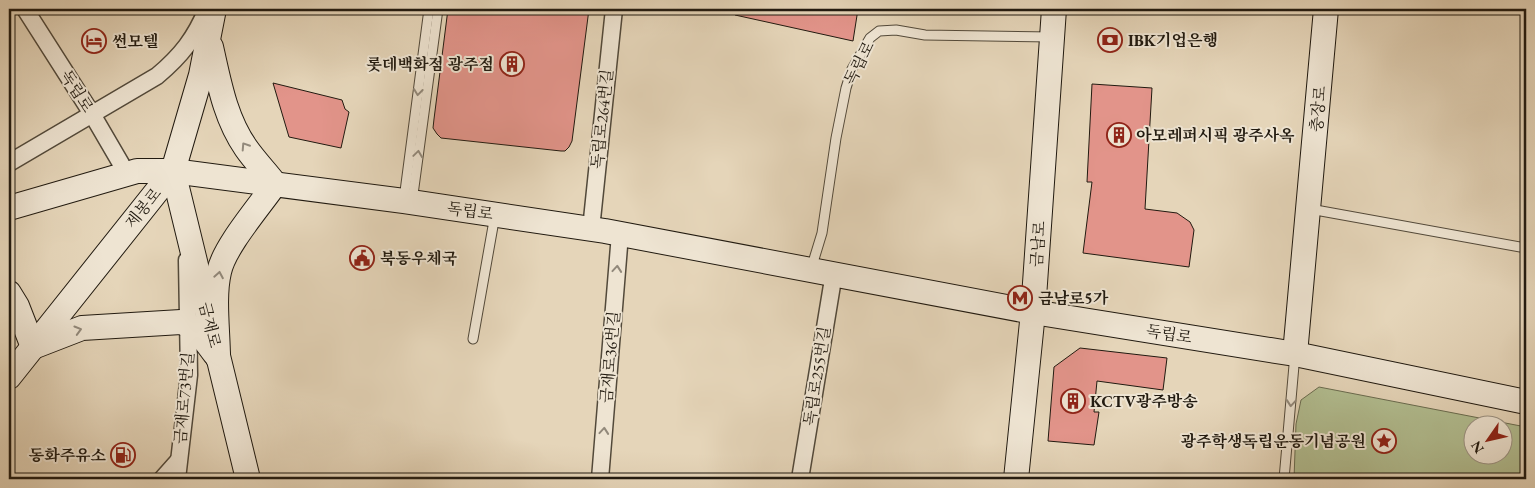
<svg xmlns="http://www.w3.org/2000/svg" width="1535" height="488" viewBox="0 0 1535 488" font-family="'EB Garamond','Noto Serif KR',serif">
<rect width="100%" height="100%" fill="#e5d5b9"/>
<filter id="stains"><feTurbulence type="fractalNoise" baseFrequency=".004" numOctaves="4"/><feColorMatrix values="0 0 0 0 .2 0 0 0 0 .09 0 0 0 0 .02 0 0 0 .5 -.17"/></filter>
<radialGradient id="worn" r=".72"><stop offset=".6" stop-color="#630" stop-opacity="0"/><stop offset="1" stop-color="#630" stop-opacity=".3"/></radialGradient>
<!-- green -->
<path fill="#b2be91" stroke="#6a6c50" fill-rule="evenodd" d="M1319 387 1526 427V479H1294L1296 424 1301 400ZM1472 426H1502V456H1472Z"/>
<!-- building -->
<g fill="#e2948a" stroke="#211a10">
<path d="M448 9H589L572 141 569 147 565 151H561L441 138 437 134 433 128 434 119Z"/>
<path d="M736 9H858L853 41 735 15Z"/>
<path d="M273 83 342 100 345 109 349 112 341 148 289 137Z"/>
<path d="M1092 84 1152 88 1145 209 1177 213 1190 222 1194 230 1189 267 1083 253 1092 182H1087Z"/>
<path d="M1080 348 1167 358 1163 390 1097 381 1094 412H1099L1094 445 1048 441 1054 367Z"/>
</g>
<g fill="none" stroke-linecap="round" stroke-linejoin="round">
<defs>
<g id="lane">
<path d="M404 199 429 9"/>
<path d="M412 202 438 9"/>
<path d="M1310 209 1526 248"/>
<path d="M811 269 822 233 836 138 846 88 852 69 870 38 879 31 896 30 925 35 1052 37"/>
<path d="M473 339 495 215"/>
<path d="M1284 479 1295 354"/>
</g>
<g id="street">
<path d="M25 9 92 114 127 174"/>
<path d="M9 163 157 76C181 56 195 38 207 9"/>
<path d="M591 229 614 9"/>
<path d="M162 479 178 461"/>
<path d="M177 479 189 375 187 260"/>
<path d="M600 479 620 234"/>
<path d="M800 479 834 273"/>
</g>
<g id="secondary">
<path d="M211 47C219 82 225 118 246 148 255 161 266 172 275 184 259 207 224 247 219 272 213 297 218 333 218 358"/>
<path d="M173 171 248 479"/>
<path d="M9 208 137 171H173L404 201 605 231 1033 312 1295 354 1526 402"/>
<path d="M9 293 17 306 33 347 82 328 181 322C197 327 205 341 215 354"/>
<path d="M1295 354 1326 9"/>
<path d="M9 377 173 171 201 75 214 9"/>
<path d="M1016 479 1033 312 1054 9"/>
</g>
</defs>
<!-- lane casing -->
<use href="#lane" stroke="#52493a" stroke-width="11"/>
<!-- street casing -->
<use href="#street" stroke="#52493a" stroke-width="19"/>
<!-- secondary casing -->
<use href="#secondary" stroke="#211a10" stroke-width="26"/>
<!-- lane -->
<use href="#lane" stroke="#eee4d2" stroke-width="9"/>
<!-- street -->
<use href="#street" stroke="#eee4d2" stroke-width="16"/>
<!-- secondary -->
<use href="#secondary" stroke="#eee4d2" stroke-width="24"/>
</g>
<!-- one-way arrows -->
<defs><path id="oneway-chevron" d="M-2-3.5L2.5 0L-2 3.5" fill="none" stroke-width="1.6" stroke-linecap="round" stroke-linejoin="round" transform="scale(1.25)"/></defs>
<g stroke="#92897b">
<use href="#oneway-chevron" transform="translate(418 92) rotate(97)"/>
<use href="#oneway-chevron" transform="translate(245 146) rotate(-123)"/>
<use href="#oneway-chevron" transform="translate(418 154) rotate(-82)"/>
<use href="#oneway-chevron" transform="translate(617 269) rotate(-85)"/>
<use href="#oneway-chevron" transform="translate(219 275) rotate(-80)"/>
<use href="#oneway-chevron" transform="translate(78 330) rotate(-16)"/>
<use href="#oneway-chevron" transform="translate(1291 403) rotate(95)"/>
<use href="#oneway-chevron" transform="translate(604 431) rotate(-85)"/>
</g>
<!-- icons -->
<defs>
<symbol id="bank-ring" viewBox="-11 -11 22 22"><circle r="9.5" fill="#eee4d2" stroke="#8f2418" stroke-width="1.5"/><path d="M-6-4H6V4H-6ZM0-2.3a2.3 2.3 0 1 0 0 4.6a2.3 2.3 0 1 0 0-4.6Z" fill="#8f2418"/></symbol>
<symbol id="hotel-ring" viewBox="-11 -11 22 22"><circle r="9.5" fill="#eee4d2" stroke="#8f2418" stroke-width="1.5"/><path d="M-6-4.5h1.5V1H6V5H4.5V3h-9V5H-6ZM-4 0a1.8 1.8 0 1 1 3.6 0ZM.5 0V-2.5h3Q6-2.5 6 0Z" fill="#8f2418"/></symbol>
<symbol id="building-ring" viewBox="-11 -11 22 22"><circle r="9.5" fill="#eee4d2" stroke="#8f2418" stroke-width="1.5"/><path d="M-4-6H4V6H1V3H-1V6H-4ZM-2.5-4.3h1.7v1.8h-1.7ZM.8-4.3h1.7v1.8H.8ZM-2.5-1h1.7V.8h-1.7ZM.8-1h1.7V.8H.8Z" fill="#8f2418"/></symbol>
<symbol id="civic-ring" viewBox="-11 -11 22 22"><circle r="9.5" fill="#eee4d2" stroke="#8f2418" stroke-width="1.5"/><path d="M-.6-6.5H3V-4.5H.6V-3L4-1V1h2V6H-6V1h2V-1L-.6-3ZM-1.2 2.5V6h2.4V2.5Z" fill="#8f2418"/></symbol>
<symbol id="metro-ring" viewBox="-11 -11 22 22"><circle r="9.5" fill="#eee4d2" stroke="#8f2418" stroke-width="1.5"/><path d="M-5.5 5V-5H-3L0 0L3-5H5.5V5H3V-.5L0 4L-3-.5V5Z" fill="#8f2418"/></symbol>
<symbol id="sight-ring" viewBox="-11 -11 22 22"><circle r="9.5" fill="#eee4d2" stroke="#8f2418" stroke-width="1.5"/><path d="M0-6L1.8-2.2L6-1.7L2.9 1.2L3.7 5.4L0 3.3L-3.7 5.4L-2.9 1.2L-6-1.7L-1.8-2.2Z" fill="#8f2418"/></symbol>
<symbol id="fuel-ring" viewBox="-11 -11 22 22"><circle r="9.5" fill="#eee4d2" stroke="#8f2418" stroke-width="1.5"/><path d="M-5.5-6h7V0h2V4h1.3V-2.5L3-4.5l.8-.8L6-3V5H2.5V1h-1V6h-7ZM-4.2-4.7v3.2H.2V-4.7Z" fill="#8f2418"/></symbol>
</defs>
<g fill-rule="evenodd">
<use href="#bank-ring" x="1096" y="26" width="28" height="28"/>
<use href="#hotel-ring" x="80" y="27" width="28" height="28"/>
<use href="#building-ring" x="498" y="50" width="28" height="28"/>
<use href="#building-ring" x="1105" y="121" width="28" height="28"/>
<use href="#civic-ring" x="348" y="244" width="28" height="28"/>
<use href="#metro-ring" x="1006" y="284" width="28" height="28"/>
<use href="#building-ring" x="1059" y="387" width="28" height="28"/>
<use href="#sight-ring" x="1370" y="427" width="28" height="28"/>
<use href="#fuel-ring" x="109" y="441" width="28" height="28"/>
</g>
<g text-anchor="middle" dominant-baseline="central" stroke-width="4" stroke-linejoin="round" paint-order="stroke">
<!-- poi labels -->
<g font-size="16" font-weight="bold" fill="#211a10" stroke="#eee4d2" text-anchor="start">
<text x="1128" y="40">IBK기업은행</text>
<text x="112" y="41">썬모텔</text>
<text x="494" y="64" text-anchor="end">롯데백화점 광주점</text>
<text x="1136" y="135">아모레퍼시픽 광주사옥</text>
<text x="380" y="258">북동우체국</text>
<text x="1038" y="298">금남로5가</text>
<text x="1090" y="401">KCTV광주방송</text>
<text x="1366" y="441" text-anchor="end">광주학생독립운동기념공원</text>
<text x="106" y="455" text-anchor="end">동화주유소</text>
</g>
<!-- street labels -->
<g font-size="16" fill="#211a10" stroke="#eee4d2">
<text transform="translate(859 63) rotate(-63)">독립로</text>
<text transform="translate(77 91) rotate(58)">독립로</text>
<text transform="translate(1318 109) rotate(-85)">충장로</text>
<text transform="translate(602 119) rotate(-84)">독립로264번길</text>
<text transform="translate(143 208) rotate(-51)">제봉로</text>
<text transform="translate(470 211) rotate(8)">독립로</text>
<text transform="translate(1038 244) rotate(-86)">금남로</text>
<text transform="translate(210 325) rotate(76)">금재로</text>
<text transform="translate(1169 334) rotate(9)">독립로</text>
<text transform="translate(610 357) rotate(-85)">금재로36번길</text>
<text transform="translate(817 376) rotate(-81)">독립로255번길</text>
<text transform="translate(184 398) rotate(-85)">금재로73번길</text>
</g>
</g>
<!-- margin -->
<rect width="1535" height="488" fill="none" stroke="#e5d5b9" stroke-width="30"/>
<rect x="10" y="10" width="1515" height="468" fill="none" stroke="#211a10" stroke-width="2.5"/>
<rect x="15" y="15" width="1505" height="458" fill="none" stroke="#211a10"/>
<!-- north arrow -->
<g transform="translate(1488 440) rotate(236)"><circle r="24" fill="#eee4d2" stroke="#9c9384"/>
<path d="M0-4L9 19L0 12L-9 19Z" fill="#8f2418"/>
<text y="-8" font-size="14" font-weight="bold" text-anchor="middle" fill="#211a10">N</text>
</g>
<rect width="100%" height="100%" filter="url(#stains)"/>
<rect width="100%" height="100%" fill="url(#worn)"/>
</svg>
